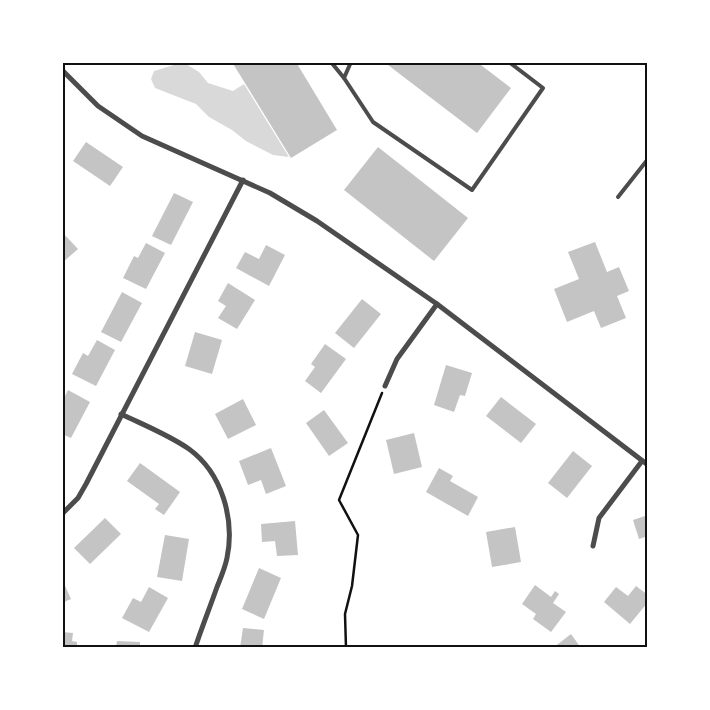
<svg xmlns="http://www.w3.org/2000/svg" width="710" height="710" viewBox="0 0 710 710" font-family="'Crimson Pro',serif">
<rect width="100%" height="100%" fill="#fff"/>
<!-- water -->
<path fill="#d9d9d9" d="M186 64 199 72 208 83 233 91 244 84 289 157 273 155 246 141 232 130 209 117 196 104 155 88 151 79 154 71 174 65Z"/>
<!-- building -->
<g fill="#c4c4c4">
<path d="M232 62H296L337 130 291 158Z"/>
<path d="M389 62H477L511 88 477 133 388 65Z"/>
<path d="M86 142 123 167 110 186 73 161Z"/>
<path d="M378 147 468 218 434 261 344 190Z"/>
<path d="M174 193 193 202 171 245 152 236Z"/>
<path d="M62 232 78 249 62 263Z"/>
<path d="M595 242 607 272 619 267 629 291 617 296 626 318 601 328 594 311 567 322 554 289 579 279 568 252Z"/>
<path d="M146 243 165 253 146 289 123 278 134 256 138 258Z"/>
<path d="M266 245 285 255 269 286 236 268 245 252 259 259Z"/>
<path d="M228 283 255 300 237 329 218 318 226 306 218 301Z"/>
<path d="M122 292 142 303 121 342 101 332Z"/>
<path d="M362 299 381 314 354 348 335 333Z"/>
<path d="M195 332 222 340 212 374 185 366Z"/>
<path d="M97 340 115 350 96 386 72 374 83 353 88 356Z"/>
<path d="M325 344 346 359 321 393 305 381 315 367 311 364Z"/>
<path d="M446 365 472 373 465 396 460 395 454 412 434 405Z"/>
<path d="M68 390 90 402 71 438 62 434V402Z"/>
<path d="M501 397 536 424 521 443 486 416Z"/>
<path d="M243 399 256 425 228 439 215 414Z"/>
<path d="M324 410 348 443 329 456 306 423Z"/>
<path d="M414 433 422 467 394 474 386 440Z"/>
<path d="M271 448 286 486 266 494 261 480 248 485 239 461Z"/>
<path d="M573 451 592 466 567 498 548 483Z"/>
<path d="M140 463 180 492 164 515 155 509 159 504 127 481Z"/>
<path d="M439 468 453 476 450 481 478 497 468 516 426 492Z"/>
<path d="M648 515V536L639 539 633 520Z"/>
<path d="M105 518 121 534 90 564 74 548Z"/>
<path d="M295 521 298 555 277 556 275 541 262 542 261 524Z"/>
<path d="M515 527 521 562 492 567 486 532Z"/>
<path d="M165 535 189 539 182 581 157 577Z"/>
<path d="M259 568 281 578 264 619 242 609Z"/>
<path d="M62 579 71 599 62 603Z"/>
<path d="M535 585 551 597 555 591 559 594 553 603 566 612 551 632 533 619 536 614 522 604Z"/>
<path d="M636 586 648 595V602L630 624 604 602 616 587 628 596Z"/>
<path d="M149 587 168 598 149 632 122 618 133 598 141 602Z"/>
<path d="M243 628 264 630 262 648H240Z"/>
<path d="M62 632 73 633 72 641 77 642V648H62Z"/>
<path d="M571 634 581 648H553Z"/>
<path d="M117 641 140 642V648H116Z"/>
</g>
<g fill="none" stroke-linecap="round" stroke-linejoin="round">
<!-- path -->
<path stroke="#111" stroke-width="2.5" d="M346 648 345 614 352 586 358 535 339 500 382 393"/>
<!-- service -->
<g stroke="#4c4c4c" stroke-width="4">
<path d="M331 62 344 78 351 62"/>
<path d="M344 78 373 122 472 190 543 88 509 62"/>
<path d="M618 197 648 159"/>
</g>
<!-- minor -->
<g stroke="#4c4c4c" stroke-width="5">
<path d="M62 70 98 106 142 136 270 193 317 221 437 304 648 465"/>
<path d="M385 386 397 359 437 304"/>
<path d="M121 414C144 425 169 435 189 449 222 473 235 519 227 558 225 568 221 577 217 587 210 607 202 627 195 648"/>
<path d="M62 514 78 498 86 484 243 180"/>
<path d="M593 546 599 518 642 461"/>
</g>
</g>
<!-- border -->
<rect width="710" height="710" fill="none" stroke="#ffffff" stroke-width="128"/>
<rect x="64" y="64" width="582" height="582" fill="none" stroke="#111" stroke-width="2"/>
</svg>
